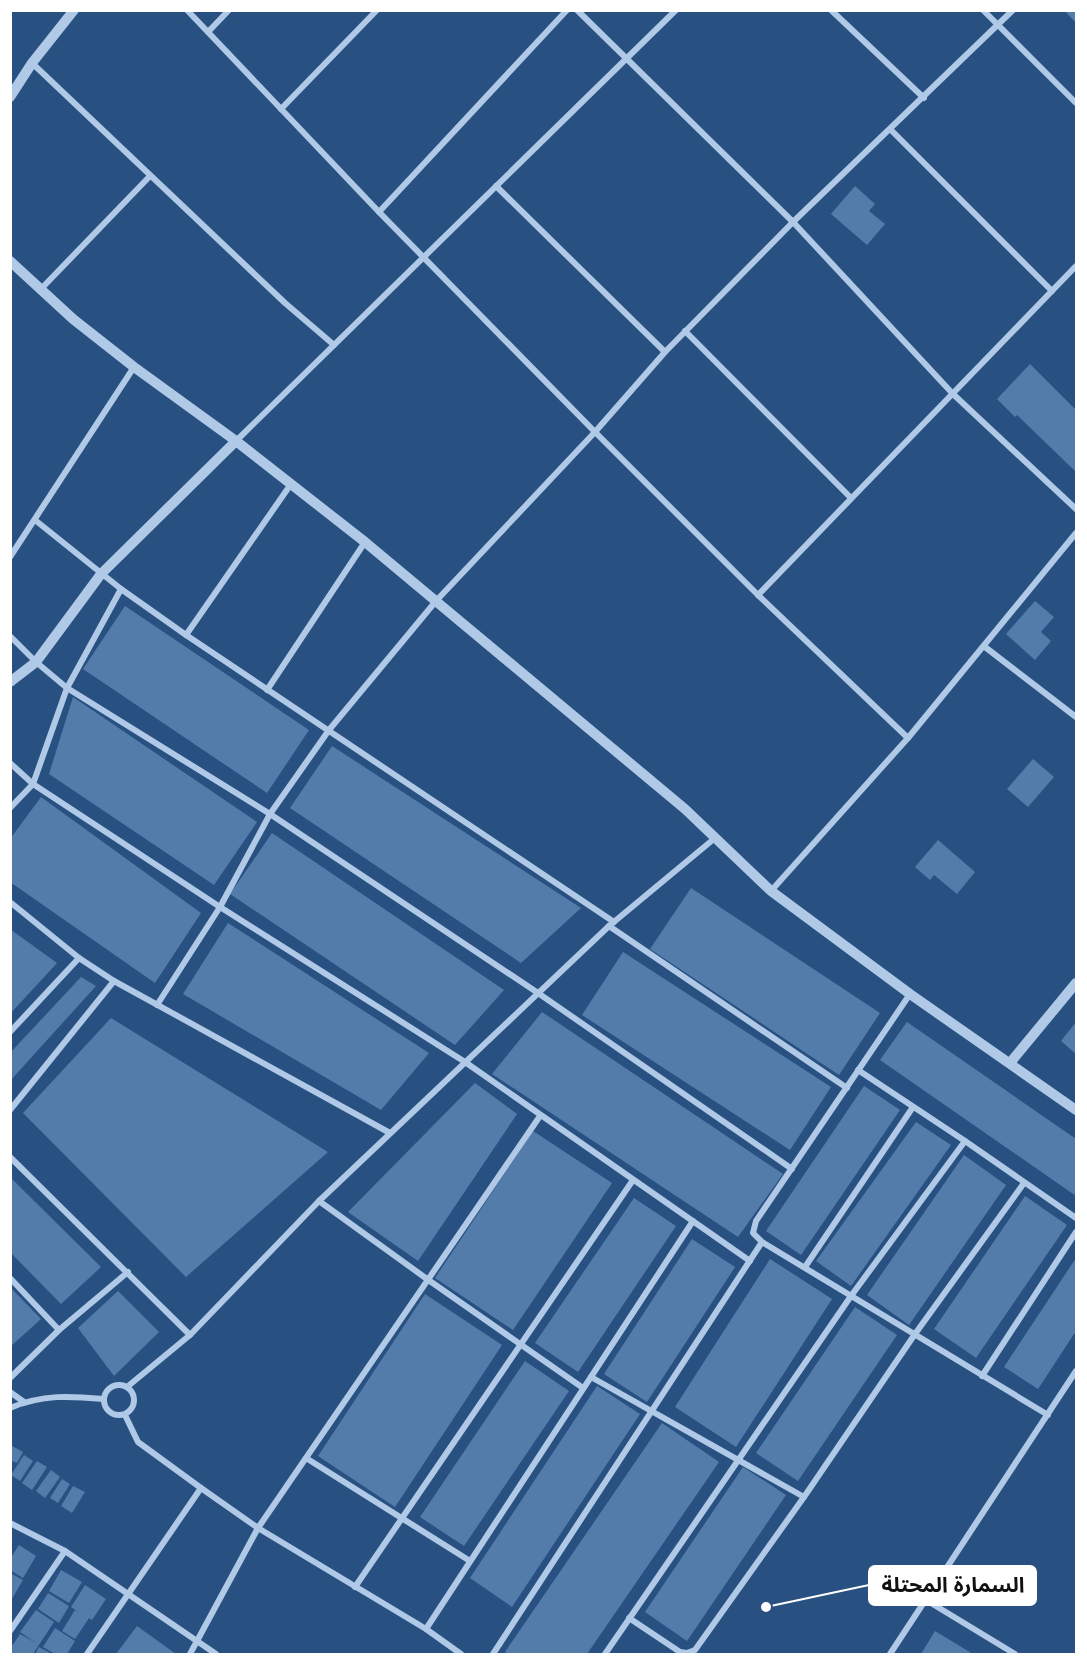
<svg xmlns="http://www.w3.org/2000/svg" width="1087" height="1665" viewBox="0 0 1087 1665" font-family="Montserrat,'Noto Sans Arabic',sans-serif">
<rect width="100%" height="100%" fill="#285081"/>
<!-- building -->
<g fill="#547cab">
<path d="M1064 10H1076V23Z"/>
<path d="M855 186 875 204 869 211 885 224 867 245 831 214Z"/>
<path d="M1030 364 1076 410 1075 471 1017 415 1015 417 997 399Z"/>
<path d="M1035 601 1054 617 1041 632 1051 641 1035 660 1006 634Z"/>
<path d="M125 606 309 730 267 793 83 669Z"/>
<path d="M73 697 257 822 214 885 49 774Z"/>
<path d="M332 746 581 908 521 963 290 808Z"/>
<path d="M1033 759 1054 777 1028 807 1007 789Z"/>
<path d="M41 797 201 913 155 983 10 882V839Z"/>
<path d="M272 833 504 990 455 1045 230 894Z"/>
<path d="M938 840 975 872 957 894 934 875 930 880 915 867Z"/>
<path d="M691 888 880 1013 839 1075 650 949Z"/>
<path d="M228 923 429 1053 381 1110 183 994Z"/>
<path d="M10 929 57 963 10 1014Z"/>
<path d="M623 952 831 1087 790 1150 582 1015Z"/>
<path d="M81 977 96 986 10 1081V1053Z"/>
<path d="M542 1012 783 1174 738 1237 492 1074Z"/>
<path d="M111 1018 328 1152 186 1277 23 1113Z"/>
<path d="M907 1022 1076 1139V1196L880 1060Z"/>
<path d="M1076 1022V1054L1061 1041Z"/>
<path d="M475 1083 517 1114 418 1261 348 1212Z"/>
<path d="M864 1086 900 1110 801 1255 766 1231Z"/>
<path d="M916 1122 951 1145 851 1286 816 1261Z"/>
<path d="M533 1131 612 1183 513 1330 435 1278Z"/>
<path d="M964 1155 1006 1185 909 1325 867 1295Z"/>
<path d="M10 1177 101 1267 61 1304 10 1252Z"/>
<path d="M1025 1196 1067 1225 976 1358 934 1329Z"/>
<path d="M634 1198 676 1226 578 1372 535 1343Z"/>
<path d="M692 1239 735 1267 647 1402 604 1374Z"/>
<path d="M1076 1258V1331L1038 1389 1004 1367Z"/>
<path d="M770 1259 832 1299 736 1447 675 1407Z"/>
<path d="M10 1287 41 1319 10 1347Z"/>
<path d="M118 1291 159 1332 114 1376 78 1328Z"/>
<path d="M425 1294 502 1345 395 1507 318 1456Z"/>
<path d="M855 1307 897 1335 798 1481 756 1453Z"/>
<path d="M525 1361 569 1391 464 1546 420 1517Z"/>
<path d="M597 1386 640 1414 512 1607 470 1578Z"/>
<path d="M662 1423 719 1462 587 1654H509L505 1652Z"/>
<path d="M12 1446 23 1452 17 1463 10 1460Z"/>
<path d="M24 1455 33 1461 20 1481 11 1475Z"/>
<path d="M37 1461 47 1467 32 1490 22 1483Z"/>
<path d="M743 1467 786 1495 687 1641 645 1612Z"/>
<path d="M51 1470 60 1477 45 1498 36 1491Z"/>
<path d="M62 1479 70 1484 58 1503 50 1498Z"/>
<path d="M73 1486 85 1492 72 1513 61 1506Z"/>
<path d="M19 1545 36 1556 23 1578 10 1570V1559Z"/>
<path d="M61 1570 82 1582 69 1603 49 1591Z"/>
<path d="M10 1573 23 1580 10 1602Z"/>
<path d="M85 1585 106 1599 92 1620 89 1618 75 1639 62 1631 75 1610 82 1614 71 1607Z"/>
<path d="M48 1593 69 1606 59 1623 38 1609Z"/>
<path d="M36 1610 54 1622 33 1654H10V1649L20 1634 36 1643 20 1632Z"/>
<path d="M137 1626 176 1654H116Z"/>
<path d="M55 1628 75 1641 67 1654H55L43 1647Z"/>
<path d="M935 1631 973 1654H921Z"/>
<path d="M39 1647 52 1654H35Z"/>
</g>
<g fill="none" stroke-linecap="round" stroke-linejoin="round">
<!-- minor -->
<g stroke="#afc9e6" stroke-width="6">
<path d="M187 10 379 212 595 432 758 595 908 738"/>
<path d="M577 10 793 222 953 394 1076 509"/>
<path d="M831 10 924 98"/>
<path d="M983 10 1076 103"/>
<path d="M208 32 229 10"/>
<path d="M32 63 285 303 334 345"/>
<path d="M281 109 377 10"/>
<path d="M891 130 1052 291"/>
<path d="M496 186 665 352"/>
<path d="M379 212 567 10"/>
<path d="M41 289 150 176"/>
<path d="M685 331 851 498"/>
<path d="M236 441 676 10"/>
<path d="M35 520 121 589 186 635 614 922"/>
<path d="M10 557 134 367"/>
<path d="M758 595 1076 266"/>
<path d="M186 635 291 484"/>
<path d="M10 636 36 662 67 688 270 814 538 993 792 1169"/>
<path d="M985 647 1076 717"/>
<path d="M267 690 365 542"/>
<path d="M10 763 33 784 220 907 465 1062 750 1261"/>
<path d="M10 808 33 784 67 688 121 589"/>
<path d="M771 891 908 738 1076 533"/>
<path d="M10 902 79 958 114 981 390 1133"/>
<path d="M609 926 847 1088"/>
<path d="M910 994 756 1221 753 1233 762 1242 1048 1415"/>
<path d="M157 1005 220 907 270 814 329 730 436 601 595 432 665 352 793 222 1013 10"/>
<path d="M10 1032 79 958"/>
<path d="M858 1070 965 1141 1076 1218"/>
<path d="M10 1110 114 981"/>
<path d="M10 1157 190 1335"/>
<path d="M319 1201 427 1279 583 1388"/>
<path d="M805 1267 913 1107"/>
<path d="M10 1278 59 1330 10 1378"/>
<path d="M59 1330 128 1272"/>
<path d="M982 1376 1076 1232"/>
<path d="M591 1377 804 1497"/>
<circle cx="119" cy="1400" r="15"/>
<path d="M127 1387 190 1335 319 1201 609 926 715 838"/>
<path d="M10 1392 24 1402"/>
<path d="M10 1408C43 1394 70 1396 104 1399"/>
<path d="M125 1415 138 1442 201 1488 258 1528 426 1629 461 1654"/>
<path d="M306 1458 470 1561"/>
<path d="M10 1523 65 1551 216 1654"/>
<path d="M355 1587 633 1180"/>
<path d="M926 1600 1015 1654"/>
<path d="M629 1618 680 1652 687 1653 695 1650 804 1497 915 1334 1024 1183"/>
<path d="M426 1629 693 1221"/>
<path d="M10 1631 65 1551"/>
<path d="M87 1654 201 1488"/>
<path d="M190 1654 258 1528 540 1116"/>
<path d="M493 1654 762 1242"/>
<path d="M605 1654 851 1296 965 1141"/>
<path d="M890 1654 1076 1371"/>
</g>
<!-- tertiary -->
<g stroke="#afc9e6" stroke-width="10">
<path d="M10 97 32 63 74 10"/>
<path d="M10 261 73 319 134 367 236 441 365 542 685 809 771 891 910 994 1076 1110"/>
<path d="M10 682 36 662 101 574 236 441"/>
<path d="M1010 1063 1076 983"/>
</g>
</g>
<!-- callouts -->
<path fill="none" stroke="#fff" stroke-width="2" d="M766 1607L869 1585"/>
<circle fill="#fff" stroke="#285081" stroke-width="2" cx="766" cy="1607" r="6"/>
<rect fill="#fff" stroke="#fff" stroke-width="2" x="869" y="1566" width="167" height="39" rx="6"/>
<g font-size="21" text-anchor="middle" font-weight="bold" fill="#111">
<text x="953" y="1592">السمارة المحتلة</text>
</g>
<!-- border -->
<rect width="1087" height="1665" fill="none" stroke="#ffffff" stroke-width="24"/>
</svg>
